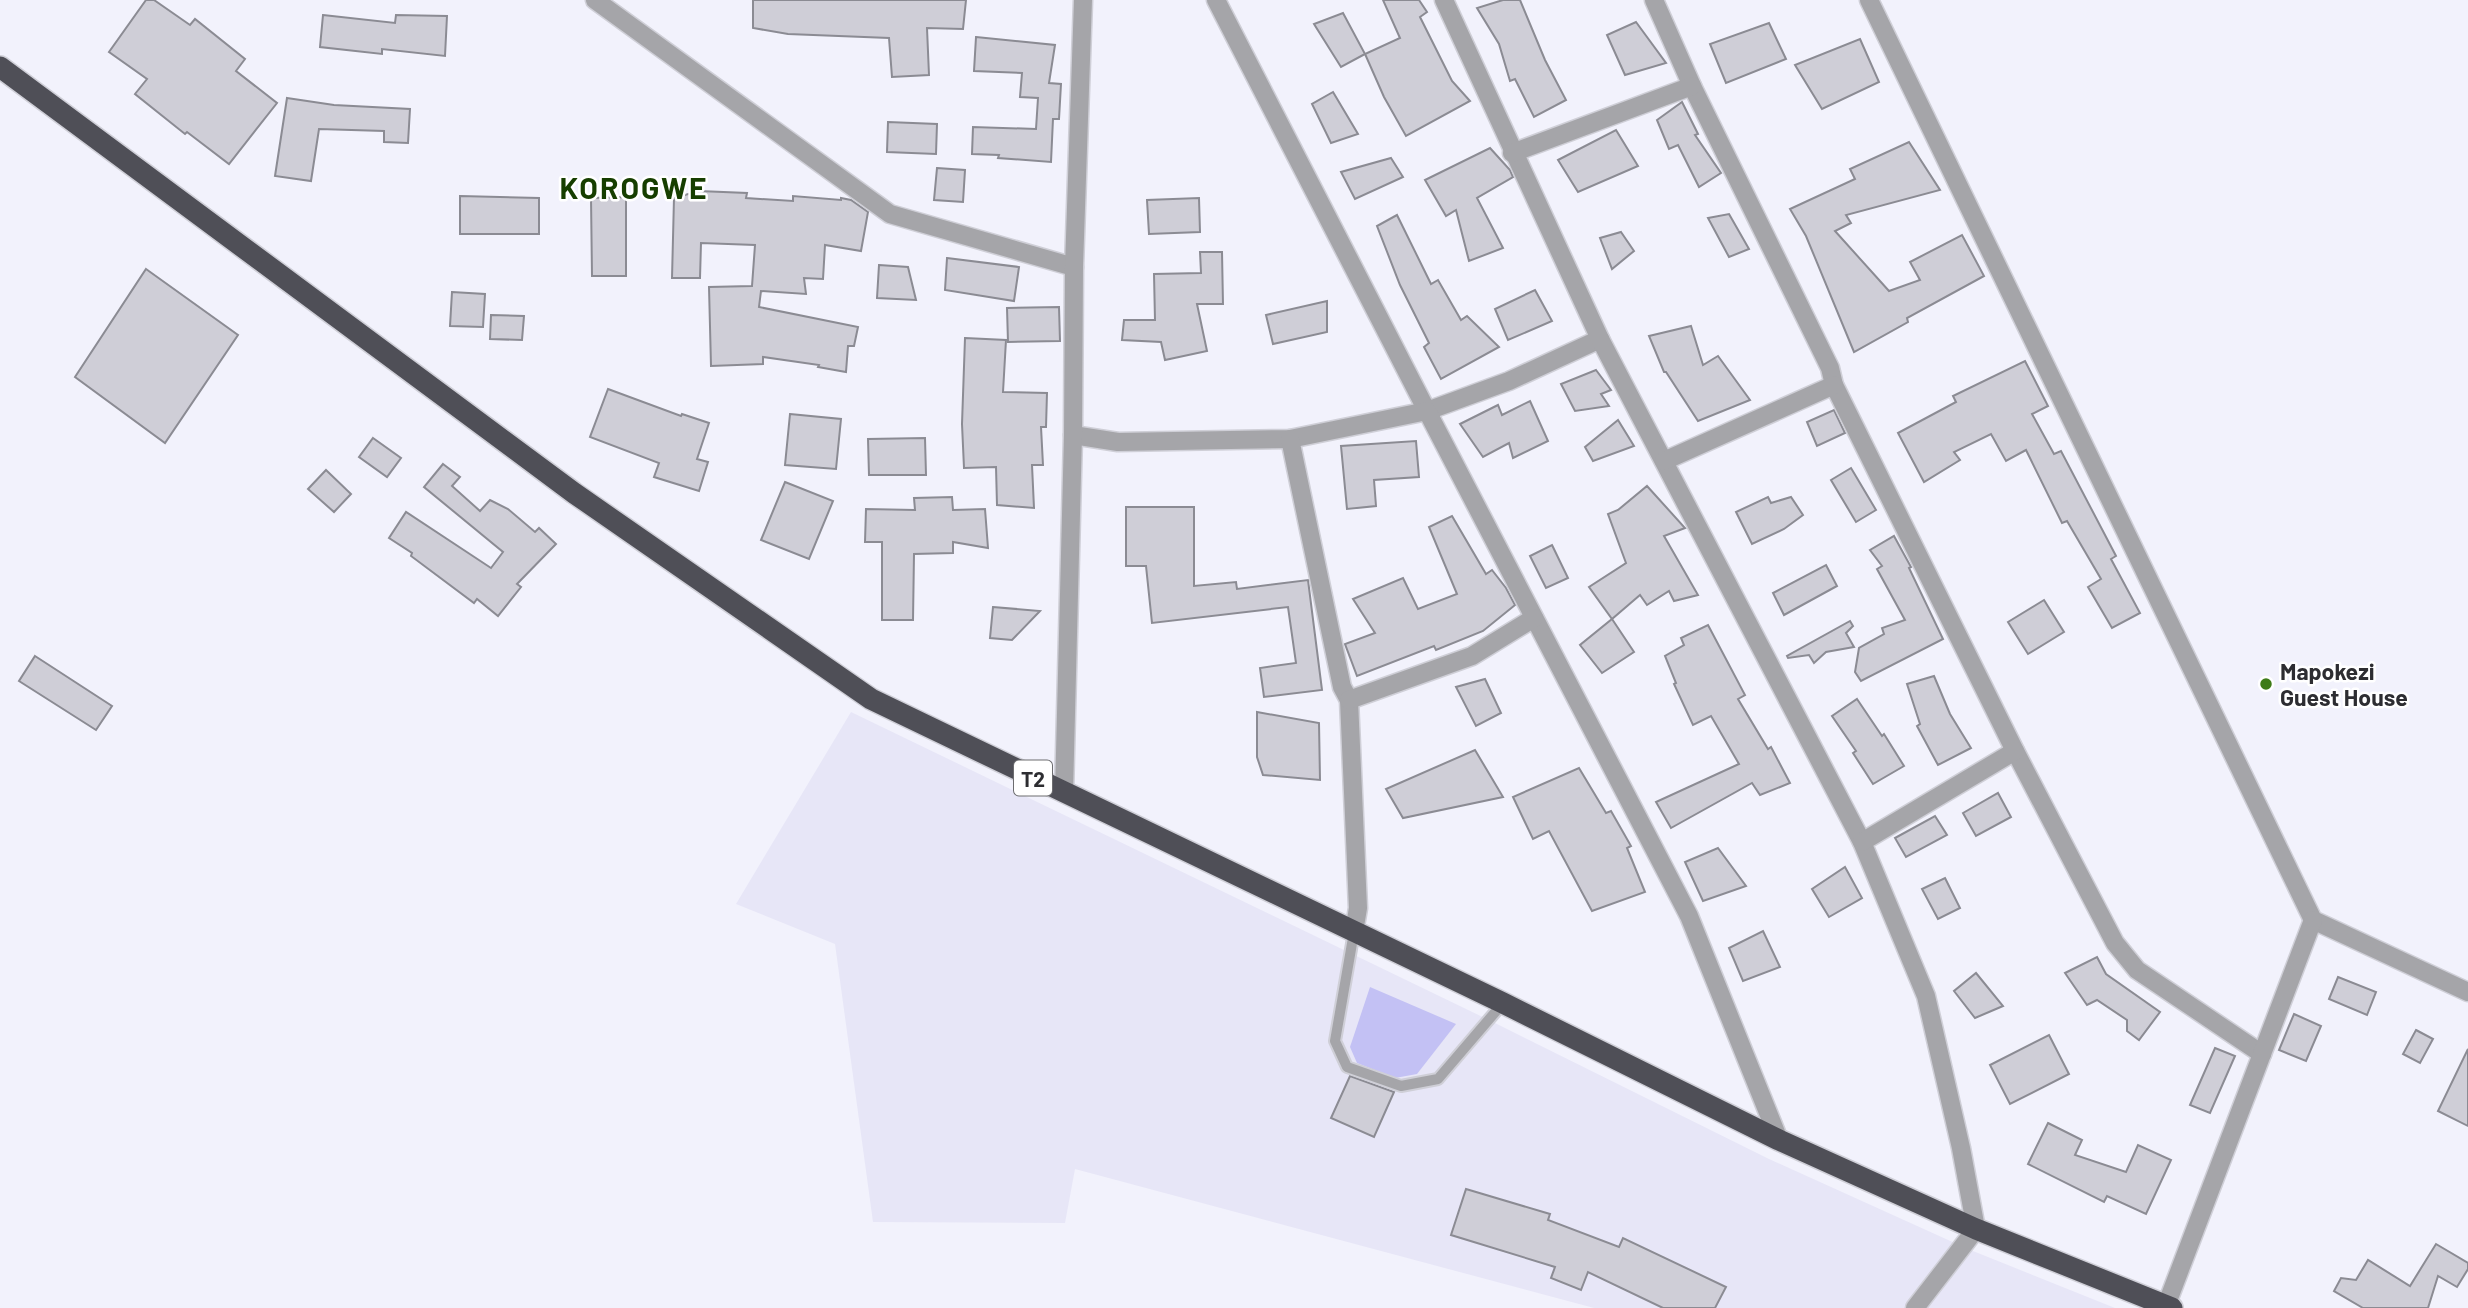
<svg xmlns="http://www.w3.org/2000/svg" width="2468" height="1308" viewBox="0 0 2468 1308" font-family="Barlow,sans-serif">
<rect width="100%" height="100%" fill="#f2f2fc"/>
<!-- built -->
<path fill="#e7e6f7" d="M851 712 1493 1022 1769 1159 1968 1249 2115 1308H1594L1075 1169 1065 1223 873 1222 835 944 736 904Z"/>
<!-- green -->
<path fill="#c3c1f4" d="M1370 987 1456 1024 1417 1074 1395 1078 1357 1063 1350 1047Z"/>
<!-- building -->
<g fill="#cfced7" stroke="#8b8b93" stroke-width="2">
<path d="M146 0H154L190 25 195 19 245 59 236 71 277 103 229 164 187 132 185 134 135 94 147 79 109 52Z"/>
<path d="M753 0H966L963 29 927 28 929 75 892 77 889 38 788 34 753 28Z"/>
<path d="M1383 0H1419L1427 12 1420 17 1452 81 1470 101 1406 136 1384 97 1365 54 1400 38Z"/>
<path d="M1503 0H1520L1545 60 1566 100 1534 117 1515 79 1510 81 1499 44 1477 8Z"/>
<path d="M1343 13 1365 54 1341 67 1314 24Z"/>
<path d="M323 15 395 23 396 15 447 16 445 56 382 49V54L320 47Z"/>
<path d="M1636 22 1666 63 1625 75 1607 35Z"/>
<path d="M1769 23 1786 59 1726 83 1710 44Z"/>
<path d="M976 37 1055 45 1049 83 1061 84 1059 119H1053L1051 162 998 158 999 155 972 154 973 127 1036 129 1038 98 1020 97 1022 73 974 71Z"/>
<path d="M1860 39 1879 82 1822 109 1795 65Z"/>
<path d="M1333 92 1358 134 1331 143 1312 104Z"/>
<path d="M287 98 334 105 410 109 408 143 384 142V131L319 129 311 181 275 176Z"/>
<path d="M1682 102 1698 134 1695 135 1721 173 1699 187 1678 145 1669 149 1657 120Z"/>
<path d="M888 122 937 124 936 154 887 152Z"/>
<path d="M1616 130 1638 166 1578 192 1558 160Z"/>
<path d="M1909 142 1940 190 1846 215 1851 223 1835 231 1889 291 1920 280 1910 262 1962 235 1984 276 1907 318 1908 322 1854 352 1806 236 1790 209 1855 179 1850 169Z"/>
<path d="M1490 148 1510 170 1513 177 1477 198 1503 248 1469 261 1456 210 1446 216 1425 180Z"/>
<path d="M1391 158 1403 177 1355 199 1341 172Z"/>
<path d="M937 168 965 170 963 202 934 200Z"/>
<path d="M699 191 747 193 746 198 793 201V196L841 200V198L851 200 868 212 861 251 825 245 823 279 804 278 806 294 761 291 759 307 858 327 854 346H848L846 372 818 367 819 365 763 357V364L711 366 709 287 752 286 755 245 701 243 700 278H672L674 198Z"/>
<path d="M460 196 539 198V234H460Z"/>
<path d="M626 197V276H592L591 198Z"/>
<path d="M1199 198 1200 232 1149 234 1147 200Z"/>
<path d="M1729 214 1749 249 1729 257 1708 218Z"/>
<path d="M1397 215 1431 284 1438 280 1461 320 1467 316 1499 347 1441 379 1424 347 1429 343 1400 285 1377 226Z"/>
<path d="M1621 232 1634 251 1612 269 1600 238Z"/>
<path d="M1200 252H1222L1223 304H1197L1207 351 1165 360 1161 342 1122 340 1124 320H1155L1154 274 1201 273Z"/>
<path d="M947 258 1019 267 1014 301 945 290Z"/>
<path d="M879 265 908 267 916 300 877 298Z"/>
<path d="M146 269 238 335 165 443 75 377Z"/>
<path d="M1535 290 1552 321 1508 340 1495 309Z"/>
<path d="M452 292 485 294 483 327 450 326Z"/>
<path d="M1327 301V332L1273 344 1266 315Z"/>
<path d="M1059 307 1060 341 1008 342 1007 308Z"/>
<path d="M491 315 524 316 522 340 490 339Z"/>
<path d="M1691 326 1703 365 1718 356 1750 400 1698 421 1666 372H1664L1649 336Z"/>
<path d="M965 338 1006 340 1003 392 1047 393 1046 427H1041L1043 465H1032L1034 508 997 505 996 467 964 468 962 424Z"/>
<path d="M2025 361 2048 406 2032 414 2054 454 2061 451 2116 556 2111 559 2140 613 2112 628 2088 587 2101 579 2067 521 2062 523 2026 450 2006 461 1991 434 1954 452 1960 460 1924 482 1898 433 1956 402 1953 396Z"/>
<path d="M1596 370 1611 390 1601 394 1609 406 1575 411 1561 384Z"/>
<path d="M608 389 681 416 682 414 709 423 697 459 708 462 699 491 654 477 659 463 590 437Z"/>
<path d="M1530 401 1548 441 1513 458 1509 443 1483 457 1460 424 1498 405 1502 415Z"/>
<path d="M1834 410 1845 433 1817 446 1807 422Z"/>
<path d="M790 414 841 419 836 469 785 465Z"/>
<path d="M1618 420 1634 446 1593 461 1585 447Z"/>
<path d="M373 438 401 458 387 477 359 457Z"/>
<path d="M925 438 926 475H869L868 439Z"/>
<path d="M1416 441 1419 477 1374 480 1376 506 1347 509 1341 446Z"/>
<path d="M443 464 460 477 452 486 480 511 490 500 508 509 535 532 539 528 556 544 517 584 521 587 498 616 477 599 474 603 411 556 412 553 389 538 406 512 491 568 503 552 424 487Z"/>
<path d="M1851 468 1876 510 1856 522 1831 480Z"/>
<path d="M326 470 351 494 334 512 308 489Z"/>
<path d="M785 482 833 501 809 559 761 540Z"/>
<path d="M1647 486 1685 528 1664 536 1698 595 1674 601 1669 591 1647 605 1640 595 1612 619 1589 587 1626 563 1608 514 1618 510Z"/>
<path d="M952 497 953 510 985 509 988 548 953 542V553L914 554 913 620H882V542H865L866 509 915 510 914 498Z"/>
<path d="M1768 497 1771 503 1791 497 1803 515 1784 529 1752 544 1736 512Z"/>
<path d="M1126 507H1194V586L1236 582 1237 589 1308 580 1322 690 1264 697 1260 668 1296 663 1288 607 1152 623 1146 566H1126Z"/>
<path d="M1452 516 1486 574 1492 570 1506 588 1515 605 1483 631 1436 650 1434 646 1357 676 1345 644 1375 633 1353 599 1403 578 1418 609 1457 594 1429 527Z"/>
<path d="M1894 536 1911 567 1909 568 1943 639 1861 681 1855 672 1859 648 1884 634 1882 628 1905 620 1877 569 1882 566 1870 550Z"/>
<path d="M1552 545 1568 578 1546 588 1530 556Z"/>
<path d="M1826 565 1837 586 1784 615 1773 593Z"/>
<path d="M2044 600 2064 632 2028 654 2008 622Z"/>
<path d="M993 607 1040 611 1012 640 990 638Z"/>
<path d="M1612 619 1634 652 1602 673 1580 645Z"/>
<path d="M1850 621 1853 626 1846 633 1854 647 1826 652 1814 663 1809 655 1788 658 1787 656Z"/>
<path d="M1708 625 1745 695 1738 699 1768 749 1771 747 1790 783 1760 795 1752 783 1671 828 1656 802 1739 764 1711 716 1693 725 1674 684 1676 683 1665 656 1684 645 1681 638Z"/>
<path d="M35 656 112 706 96 730 19 681Z"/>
<path d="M1934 676 1950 714 1971 748 1938 765 1917 726 1920 724 1907 684Z"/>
<path d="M1485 679 1501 713 1476 726 1456 687Z"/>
<path d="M1857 699 1882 736 1884 734 1904 766 1873 784 1853 753 1856 751 1832 716Z"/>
<path d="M1257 712 1319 723 1320 780 1263 775 1257 757Z"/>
<path d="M1475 750 1503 797 1403 818 1386 789Z"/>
<path d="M1579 768 1606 813 1611 811 1631 846 1627 848 1645 892 1592 911 1549 831 1533 839 1513 797Z"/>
<path d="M1998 793 2011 817 1976 836 1963 813Z"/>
<path d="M1935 816 1947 835 1906 857 1895 838Z"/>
<path d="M1718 848 1746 886 1703 901 1685 862Z"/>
<path d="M1845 867 1862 898 1829 917 1812 889Z"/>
<path d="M1945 878 1960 908 1938 919 1922 889Z"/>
<path d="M1763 931 1780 967 1743 981 1729 948Z"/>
<path d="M2097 957 2106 974 2160 1012 2139 1040 2127 1031V1020L2097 1000 2087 1005 2065 973Z"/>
<path d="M1976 973 2003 1006 1975 1018 1954 991Z"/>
<path d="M2338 977 2376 992 2367 1015 2329 999Z"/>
<path d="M2294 1014 2321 1026 2306 1061 2279 1050Z"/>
<path d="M2416 1030 2433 1039 2420 1063 2403 1054Z"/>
<path d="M2049 1035 2069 1074 2010 1104 1990 1065Z"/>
<path d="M2215 1048 2235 1056 2210 1113 2190 1105Z"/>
<path d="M2468 1049V1126L2438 1111Z"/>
<path d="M1350 1076 1394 1092 1374 1137 1331 1118Z"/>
<path d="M2048 1123 2082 1140 2075 1155 2126 1172 2138 1145 2171 1160 2146 1214 2107 1196 2104 1202 2028 1164Z"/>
<path d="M1466 1189 1550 1214 1548 1220 1619 1247 1623 1238 1726 1287 1715 1308H1663L1588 1272 1581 1290 1551 1278 1555 1267 1451 1235Z"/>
<path d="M2436 1244 2468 1263V1269L2457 1287 2438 1276 2428 1308H2363L2334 1291 2341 1278 2356 1280 2368 1260 2410 1286Z"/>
</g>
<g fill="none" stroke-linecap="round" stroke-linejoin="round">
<defs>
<path id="lane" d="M1354 932 1335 1041 1347 1067 1401 1086 1438 1079 1503 1003"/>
<g id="street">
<path d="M595 0 890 214 1074 267"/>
<path d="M1216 0 1427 411 1509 381 1600 339"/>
<path d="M1444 0 1600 339 1862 842 1926 996 1961 1148 1976 1229 1915 1308"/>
<path d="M1654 0 1692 86 1830 368 1834 385 2015 751 2115 943 2137 970 2262 1054"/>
<path d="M1869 0 2313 920 2468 992"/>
<path d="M1512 153 1692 86"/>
<path d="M1073 435 1118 442 1290 439 1427 411 1689 916 1779 1140"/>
<path d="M1290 439 1342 687 1349 700 1358 908 1354 932"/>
<path d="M1664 461 1834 385"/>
<path d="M1349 700 1472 656 1534 618"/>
<path d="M1064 793 1073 435 1074 267 1083 0"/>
<path d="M1862 842 2015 751"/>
<path d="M2166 1306 2313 920"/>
</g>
<path id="highway" d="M0 67 574 493 871 699 1503 1003 1779 1140 1976 1229 2172 1308"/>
</defs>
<!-- lane casing -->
<use href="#lane" stroke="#cfcfd7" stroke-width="14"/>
<!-- street casing -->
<use href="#street" stroke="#cfcfd7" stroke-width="21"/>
<!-- highway casing -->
<use href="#highway" stroke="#cfcfd7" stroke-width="24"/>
<!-- lane -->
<use href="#lane" stroke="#a5a5a9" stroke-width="10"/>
<!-- street -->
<use href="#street" stroke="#a5a5a9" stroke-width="18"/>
<!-- highway -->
<use href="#highway" stroke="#4f4f57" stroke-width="21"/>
</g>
<!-- markers -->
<circle fill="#3d7b17" stroke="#fff" stroke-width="2.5" cx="2266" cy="684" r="7"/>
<g text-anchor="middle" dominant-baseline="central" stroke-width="5" stroke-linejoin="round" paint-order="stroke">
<!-- shield labels -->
<rect fill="#fff" stroke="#6c6c6f" stroke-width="2" x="1014" y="760.5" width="38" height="35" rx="5"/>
<g font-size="21" font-weight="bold" fill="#2d2d31">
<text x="1033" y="778">T2</text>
</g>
<!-- poi labels -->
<g font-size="23" font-weight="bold" fill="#2d2d31" stroke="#fff" text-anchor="start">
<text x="2280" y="671">Mapokezi<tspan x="2280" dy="26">Guest House</tspan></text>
</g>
<!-- district labels -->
<g font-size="30" font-weight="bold" letter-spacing="2" fill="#163e00" stroke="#fff">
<text x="634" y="187">KOROGWE</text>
</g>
</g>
</svg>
